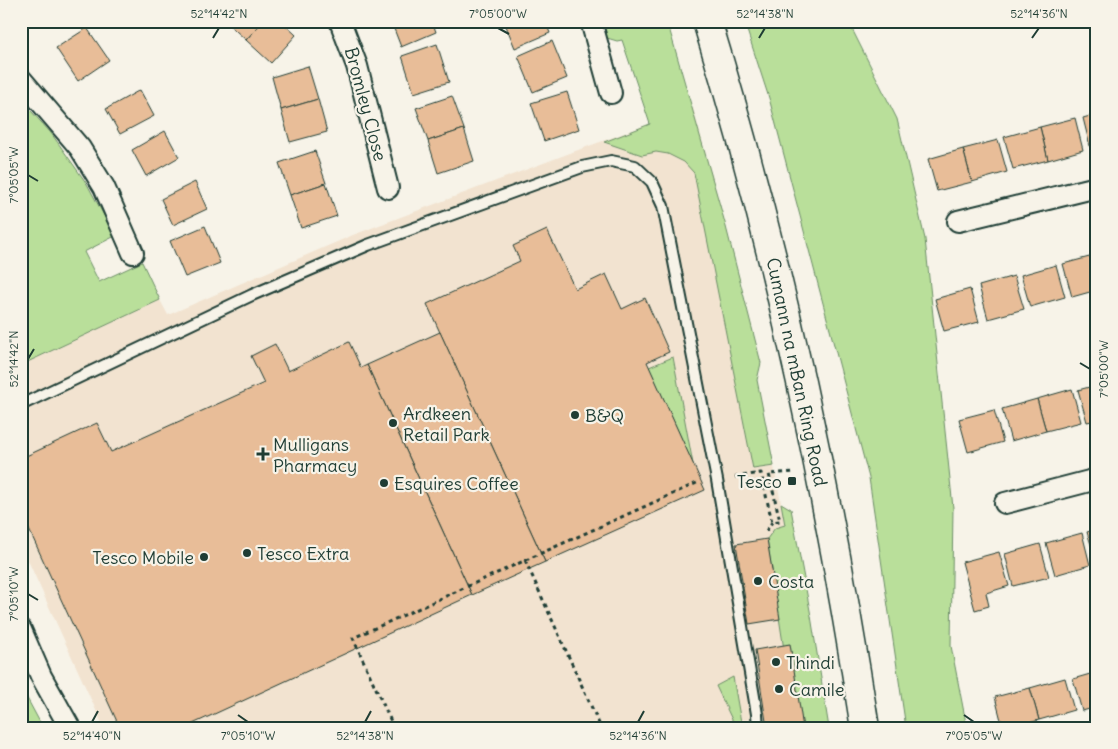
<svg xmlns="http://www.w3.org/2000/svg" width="1118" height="749" viewBox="0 0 1118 749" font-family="Delius,sans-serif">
<rect width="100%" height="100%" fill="#f7f3e8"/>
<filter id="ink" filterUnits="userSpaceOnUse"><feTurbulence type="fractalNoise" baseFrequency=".02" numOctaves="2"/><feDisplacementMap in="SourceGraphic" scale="10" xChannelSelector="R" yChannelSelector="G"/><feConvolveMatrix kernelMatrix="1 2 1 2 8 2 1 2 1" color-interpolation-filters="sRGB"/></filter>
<g filter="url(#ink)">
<!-- built -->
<path fill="#f2e3d0" d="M693 108 725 223 761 363 757 380 781 503 791 509 796 535 829 728H104L21 545V365L160 300 168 315 353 235 578 150Z"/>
<!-- green -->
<g fill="#b9df9a" stroke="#6c8e67">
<path d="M601 21H667L725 223 761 363 757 380 774 466 753 469 694 173 684 162 668 154 656 152 642 155 604 142 650 124 622 40 617 41 607 38Z"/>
<path d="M744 21H848L897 119 925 239 953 508 951 646 967 728H906L869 478 769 98Z"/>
<path d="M21 100 51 133 87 184 115 236 84 252 99 282 142 262 160 300 21 365Z"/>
<path d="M673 357 693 464 649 367Z"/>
<path d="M781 503 791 509 811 616 829 728H796L767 539 775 528 785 525Z"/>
<path d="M733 677 742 728H736L716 686Z"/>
<path d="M21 687 43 728H21Z"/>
</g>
<!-- building -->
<g fill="#e8bd98" stroke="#1f3d34">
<path d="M225 21H263L246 40Z"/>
<path d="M263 21H281L296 35 271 63 246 40Z"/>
<path d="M391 21H432L436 32 401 47Z"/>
<path d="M504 21H545L550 33 515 48Z"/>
<path d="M87 28 109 60 78 81 56 48Z"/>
<path d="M552 41 567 78 533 92 518 56Z"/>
<path d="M437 44 449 82 414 93 402 56Z"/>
<path d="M308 66 318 99 281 110 272 77Z"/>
<path d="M140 90 154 116 120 134 106 109Z"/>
<path d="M567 92 579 129 544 141 531 103Z"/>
<path d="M452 96 464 129 428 141 416 108Z"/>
<path d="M318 99 327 132 290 142 281 110Z"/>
<path d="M1097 114V149L1091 150 1083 118Z"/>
<path d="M1075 118 1083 150 1048 160 1040 127Z"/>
<path d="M1040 127 1048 160 1013 169 1004 137Z"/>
<path d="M464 129 474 161 438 173 428 141Z"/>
<path d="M165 131 179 157 146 176 132 150Z"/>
<path d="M998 140 1007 172 972 182 963 149Z"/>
<path d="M963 149 972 182 937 191 928 159Z"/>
<path d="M315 151 326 183 290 195 279 163Z"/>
<path d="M195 182 207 209 173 225 161 199Z"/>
<path d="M326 183 337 216 301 228 290 195Z"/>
<path d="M205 226 220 263 185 277 170 241Z"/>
<path d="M547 230 575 289 606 274 622 309 645 298 669 352 647 362 705 490 545 562 427 304 520 261 513 246Z"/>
<path d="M1097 255V290L1072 297 1063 264Z"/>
<path d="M1056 265 1065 297 1030 307 1021 275Z"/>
<path d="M1014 276 1024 309 988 319 979 286Z"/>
<path d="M970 289 979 322 944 331 935 299Z"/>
<path d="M440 332 545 562 472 595 367 365Z"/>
<path d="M349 342 361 368 367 365 472 595 184 728H120L21 512V451L24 457 97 423 111 452 264 383 251 356 275 344 288 371Z"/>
<path d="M1097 385V420L1087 422 1078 390Z"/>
<path d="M1072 389 1081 422 1046 431 1037 399Z"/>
<path d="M1037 399 1046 431 1011 441 1002 409Z"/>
<path d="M994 410 1003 442 968 452 959 419Z"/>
<path d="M1097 529V564L1087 532Z"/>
<path d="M1082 533 1090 565 1055 575 1046 543Z"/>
<path d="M767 539 780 619 749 624 736 544Z"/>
<path d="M1040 544 1049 577 1013 586 1005 554Z"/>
<path d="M999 552 1009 586 986 593 989 606 975 610 962 562Z"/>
<path d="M790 644 803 728H767L755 650Z"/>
<path d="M1097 672V707L1082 711 1073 679Z"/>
<path d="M1065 678 1074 710 1039 720 1030 688Z"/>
<path d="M1030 688 1039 720 1012 728H1003L995 697Z"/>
</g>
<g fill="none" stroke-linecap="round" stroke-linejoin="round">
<defs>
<path id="lane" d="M25 403 252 295 368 245 582 167 611 161 635 166 652 182 663 206 717 480 757 714 758 728"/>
<g id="street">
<path d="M340 21 357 66 388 188"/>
<path d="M591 21 611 93"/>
<path d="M21 79 80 148 104 187 133 253"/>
<path d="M958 221 1097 187"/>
<path d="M1005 503 1097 479"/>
<path d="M21 630 41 676 70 728"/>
</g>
<path id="secondary" d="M707 21C778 252 828 489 865 728"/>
</defs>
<!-- lane casing -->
<use href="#lane" stroke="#1f3d34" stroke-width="14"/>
<!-- street casing -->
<use href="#street" stroke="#1f3d34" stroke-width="24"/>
<!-- secondary casing -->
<use href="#secondary" stroke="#1f3d34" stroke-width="31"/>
<!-- path -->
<g stroke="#1f3d34" stroke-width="3" stroke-dasharray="4 4" stroke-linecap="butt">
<path d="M735 477 761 473 772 522 780 521 769 474 794 472"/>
<path d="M766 531 772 522"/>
<path d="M525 560 601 728"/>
<path d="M394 728 353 638 699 482"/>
</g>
<!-- lane -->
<use href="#lane" stroke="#f7f3e8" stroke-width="10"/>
<!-- street -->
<use href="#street" stroke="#f7f3e8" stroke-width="20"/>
<!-- secondary -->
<use href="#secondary" stroke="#f7f3e8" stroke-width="28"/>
</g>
</g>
<!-- ticks -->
<path fill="none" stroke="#1f3d34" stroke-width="2" d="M498 28 509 34M213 38 219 28M759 38 765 28M1032 38 1039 28M28 175 38 181M28 359 34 349M1080 363 1090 369M28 594 38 600M238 715 248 722M964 715 974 722M92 722 98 711M365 722 371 711M638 722 644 711"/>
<!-- markers -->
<g fill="#1f3d34" stroke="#f7f3e8" stroke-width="2">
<circle cx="575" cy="415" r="5"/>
<circle cx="393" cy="423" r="5"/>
<path d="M260.5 446.5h5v5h5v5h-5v5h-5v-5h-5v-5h5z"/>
<rect x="787" y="476" width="10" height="10" rx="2.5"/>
<circle cx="384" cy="483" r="5"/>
<circle cx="247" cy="553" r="5"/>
<circle cx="204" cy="557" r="5"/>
<circle cx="758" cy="581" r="5"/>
<circle cx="776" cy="662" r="5"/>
<circle cx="779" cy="689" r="5"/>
</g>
<g text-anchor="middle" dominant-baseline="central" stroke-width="4.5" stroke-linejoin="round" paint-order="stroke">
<!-- street labels -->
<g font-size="18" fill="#1f3d34" stroke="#f7f3e8">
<text transform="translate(366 104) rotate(75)">Bromley Close</text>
<text transform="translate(797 372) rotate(78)">Cumann na mBan Ring Road</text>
</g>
<!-- poi labels -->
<g font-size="18" fill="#1f3d34" stroke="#f7f3e8" text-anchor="start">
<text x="403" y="413">Ardkeen<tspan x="403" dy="21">Retail Park</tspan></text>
<text x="585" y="415">B&amp;Q</text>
<text x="273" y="444">Mulligans<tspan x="273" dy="21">Pharmacy</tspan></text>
<text x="782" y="481" text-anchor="end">Tesco</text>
<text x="394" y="483">Esquires Coffee</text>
<text x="257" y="553">Tesco Extra</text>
<text x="194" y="557" text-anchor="end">Tesco Mobile</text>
<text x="768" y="581">Costa</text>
<text x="786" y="662">Thindi</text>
<text x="789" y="689">Camile</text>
</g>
</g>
<!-- margin -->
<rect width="1118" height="749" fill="none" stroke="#f7f3e8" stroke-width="55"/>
<rect x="28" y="28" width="1062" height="694" fill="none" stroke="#1f3d34" stroke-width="2"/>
<g font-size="12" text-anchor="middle" fill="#1f3d34">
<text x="219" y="18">52°14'42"N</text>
<text x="498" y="18">7°05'00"W</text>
<text x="765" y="18">52°14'38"N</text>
<text x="1039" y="18">52°14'36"N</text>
<text transform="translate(14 175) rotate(-90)" y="4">7°05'05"W</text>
<text transform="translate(14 359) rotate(-90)" y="4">52°14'42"N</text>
<text transform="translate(1104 369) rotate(-90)" y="4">7°05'00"W</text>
<text transform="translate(14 594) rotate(-90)" y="4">7°05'10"W</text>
<text x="92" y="740">52°14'40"N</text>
<text x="248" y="740">7°05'10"W</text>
<text x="365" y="740">52°14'38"N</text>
<text x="638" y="740">52°14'36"N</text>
<text x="974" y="740">7°05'05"W</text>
</g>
</svg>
